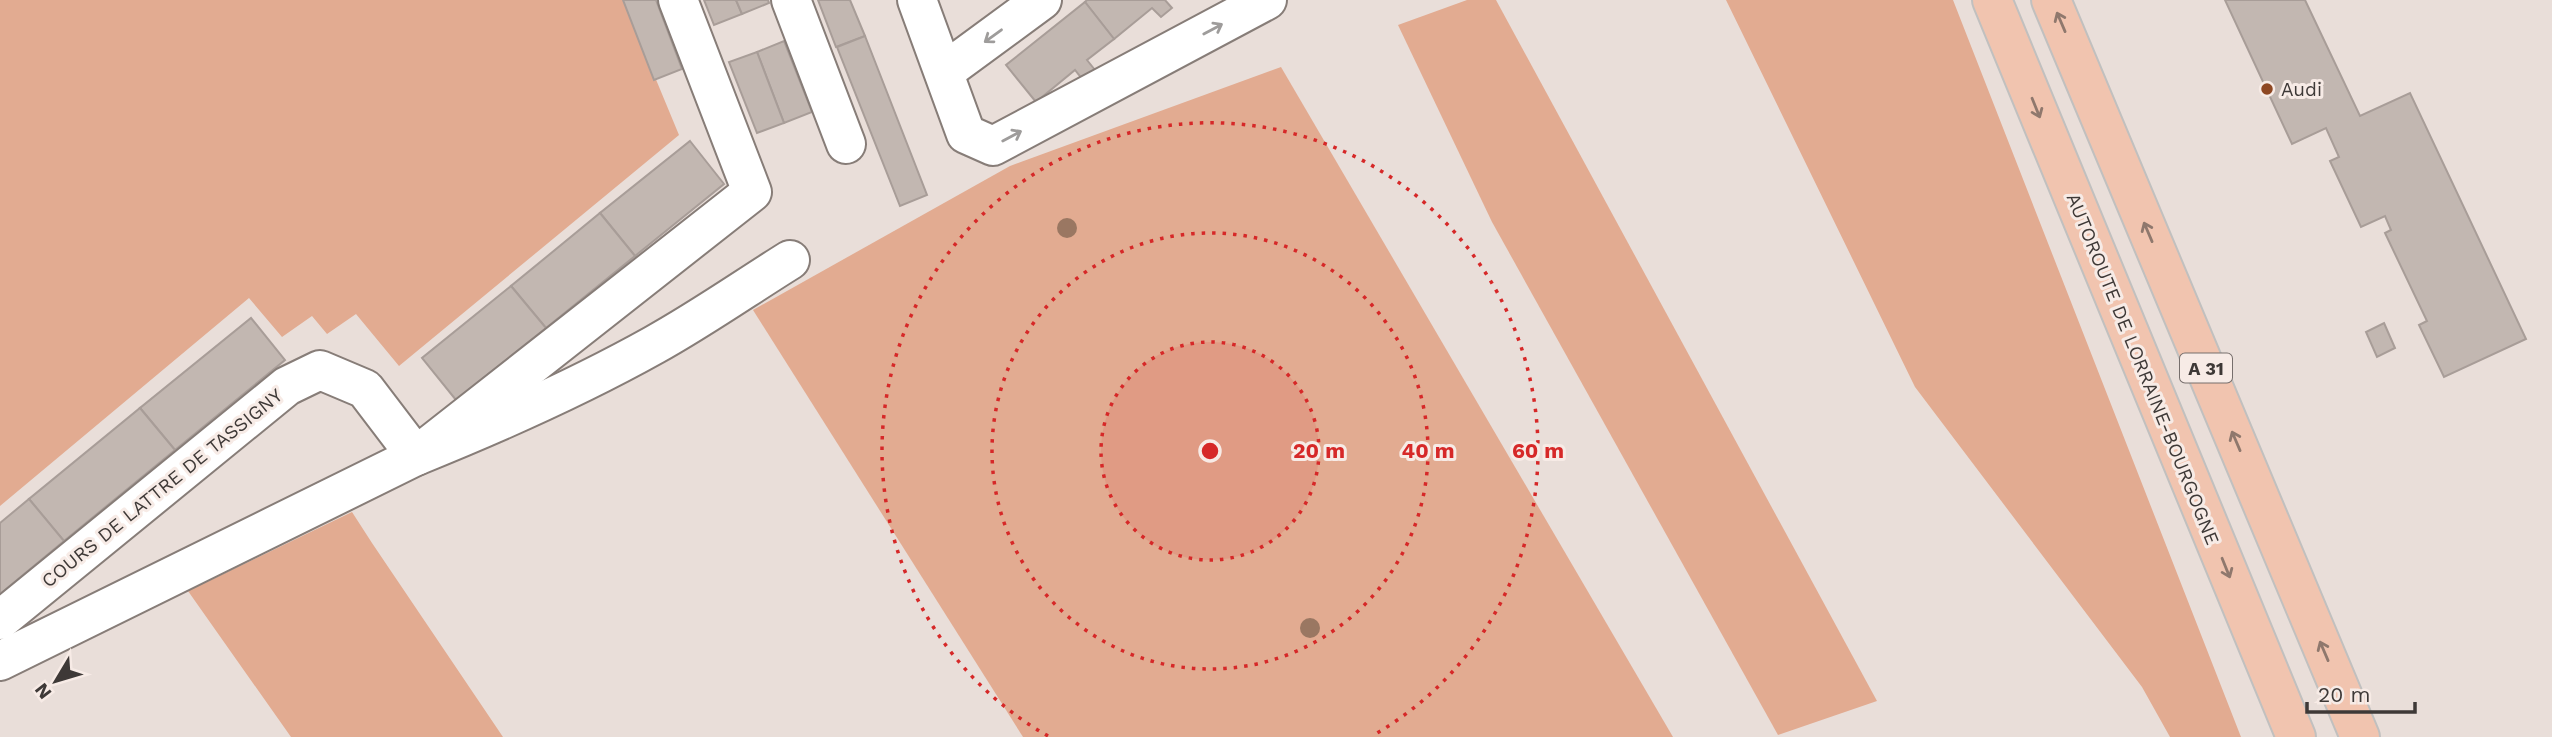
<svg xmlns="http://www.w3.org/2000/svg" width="2552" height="737" viewBox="0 0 2552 737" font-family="'Work Sans',sans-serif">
<rect width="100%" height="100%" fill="#e9ded9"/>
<!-- green -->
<g fill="#e2ab91">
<path d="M0 0H623L679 135 399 366 356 314 327 334 312 316 282 337 249 298 0 506Z"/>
<path d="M1467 0H1496L1877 701 1778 735 1492 222 1398 25Z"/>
<path d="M1726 0H1953L2241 737H2170L2142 687 1915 387Z"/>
<path d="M1281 67 1673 737H1023L753 310 1010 166Z"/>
<path d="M352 512 372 543 503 737H291L188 591Z"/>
</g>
<!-- building -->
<g fill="#c2b7b1" stroke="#a89d98" stroke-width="2">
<path d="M623 0H656L682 69 654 80Z"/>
<path d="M704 0H736L742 14 714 25Z"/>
<path d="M736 0H768L769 3 742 14Z"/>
<path d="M818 0H850L865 36 836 47Z"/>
<path d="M1087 0H1165L1172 8 1161 17 1152 8 1114 39 1085 2Z"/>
<path d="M2225 0H2305L2360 116 2410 93 2526 339 2444 377 2419 325 2427 321 2385 233 2391 230 2385 216 2361 227 2330 161 2339 157 2326 128 2292 144Z"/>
<path d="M1085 2 1114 39 1087 60 1095 70 1083 80 1075 70 1036 102 1006 65Z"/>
<path d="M865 36 927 195 900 206 837 47Z"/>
<path d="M784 41 812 112 784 123 757 52Z"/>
<path d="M757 52 784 123 757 133 729 62Z"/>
<path d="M690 141 724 184 635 256 600 213Z"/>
<path d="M600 213 635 256 546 328 511 286Z"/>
<path d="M511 286 546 328 456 400 422 358Z"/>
<path d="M251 318 285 360 175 450 140 408Z"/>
<path d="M2384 323 2395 348 2377 357 2366 332Z"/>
<path d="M140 408 175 450 64 541 29 499Z"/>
<path d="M29 499 64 541 0 594V523Z"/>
</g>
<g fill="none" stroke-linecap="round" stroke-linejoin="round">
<defs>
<g id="minor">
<path d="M791 0 846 144"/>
<path d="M917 0 966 134 993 146 1267 0"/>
<path d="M944 72 1042 0"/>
<path d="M0 620 287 386 320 370 365 389 416 456C498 423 577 388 654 345 701 319 745 288 790 260"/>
<path d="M0 661 416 456 752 192 678 0"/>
</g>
<g id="highway">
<path d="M1992 0 2296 737"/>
<path d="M2051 0 2360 737"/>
</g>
</defs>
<!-- minor casing -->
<use href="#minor" stroke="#877d78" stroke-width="42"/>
<!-- highway casing -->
<use href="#highway" stroke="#c1c0bf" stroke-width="42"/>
<!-- minor -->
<use href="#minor" stroke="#fff" stroke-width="38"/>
<!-- highway -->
<use href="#highway" stroke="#f1c4af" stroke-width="38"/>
</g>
<!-- trees -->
<g fill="#9a7762">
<circle cx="1067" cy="228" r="10"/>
<circle cx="1310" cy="628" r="10"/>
</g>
<!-- one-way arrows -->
<defs><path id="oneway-shaft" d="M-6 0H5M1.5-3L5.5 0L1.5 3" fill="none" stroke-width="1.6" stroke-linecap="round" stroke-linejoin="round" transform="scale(1.75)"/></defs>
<g stroke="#8f786d">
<use href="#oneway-shaft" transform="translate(2061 22) rotate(-113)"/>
<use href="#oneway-shaft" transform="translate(2036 108) rotate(68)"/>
<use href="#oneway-shaft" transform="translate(2148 232) rotate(-113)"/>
<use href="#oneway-shaft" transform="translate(2236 441) rotate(-113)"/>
<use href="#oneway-shaft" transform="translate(2226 568) rotate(68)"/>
<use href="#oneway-shaft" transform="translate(2324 651) rotate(-113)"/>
</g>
<g stroke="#9e9c9b">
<use href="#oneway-shaft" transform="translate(1213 29) rotate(-28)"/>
<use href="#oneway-shaft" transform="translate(993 36) rotate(144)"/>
<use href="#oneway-shaft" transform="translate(1012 136) rotate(-28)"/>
</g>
<!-- distance rings -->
<circle cx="1210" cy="451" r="109" fill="#d62828" fill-opacity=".12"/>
<g fill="none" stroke="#d62828" stroke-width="3.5" stroke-dasharray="3.5 7">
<circle cx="1210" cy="451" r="109"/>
<circle cx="1210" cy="451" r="218"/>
<path d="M1048 736A328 328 0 1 1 1372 736"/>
</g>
<!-- markers -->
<circle fill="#8e4722" stroke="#f7ebe6" stroke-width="2.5" cx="2267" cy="89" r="7"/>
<g text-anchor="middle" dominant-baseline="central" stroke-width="6" stroke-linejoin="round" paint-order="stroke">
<!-- shield labels -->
<rect fill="#f7ebe6" stroke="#766e6c" stroke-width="2" x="2180" y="353.5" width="52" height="29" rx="5"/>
<g font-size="18" font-weight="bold" fill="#3e3937">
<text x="2206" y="368">A 31</text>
</g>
<!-- poi labels -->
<g font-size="19" fill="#3e3937" stroke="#f7ebe6" text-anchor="start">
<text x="2281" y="89">Audi</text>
</g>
<!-- street labels -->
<g font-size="19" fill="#3e3937" stroke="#f7ebe6">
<text transform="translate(2143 369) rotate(68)">AUTOROUTE DE LORRAINE-BOURGOGNE</text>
<text transform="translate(162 488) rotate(-39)">COURS DE LATTRE DE TASSIGNY</text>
</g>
</g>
<circle cx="1210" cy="451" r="10" fill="#d62828" stroke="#f7ebe6" stroke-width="3.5"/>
<g font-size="21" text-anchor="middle" font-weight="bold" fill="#d62828" stroke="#f7ebe6" stroke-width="6" stroke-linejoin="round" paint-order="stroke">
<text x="1319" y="458">20 m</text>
<text x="1428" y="458">40 m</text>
<text x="1538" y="458">60 m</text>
</g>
<!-- north arrow -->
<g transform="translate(56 681) rotate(232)" stroke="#f7ebe6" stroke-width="5" paint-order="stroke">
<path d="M0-5L12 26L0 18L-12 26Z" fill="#3e3937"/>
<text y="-10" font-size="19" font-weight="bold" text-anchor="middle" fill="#3e3937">N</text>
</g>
<!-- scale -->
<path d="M2307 702v10h108v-10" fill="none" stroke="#3e3937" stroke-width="3.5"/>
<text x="2318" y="702" font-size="21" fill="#3e3937" stroke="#f7ebe6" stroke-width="5" paint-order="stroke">20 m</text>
</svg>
